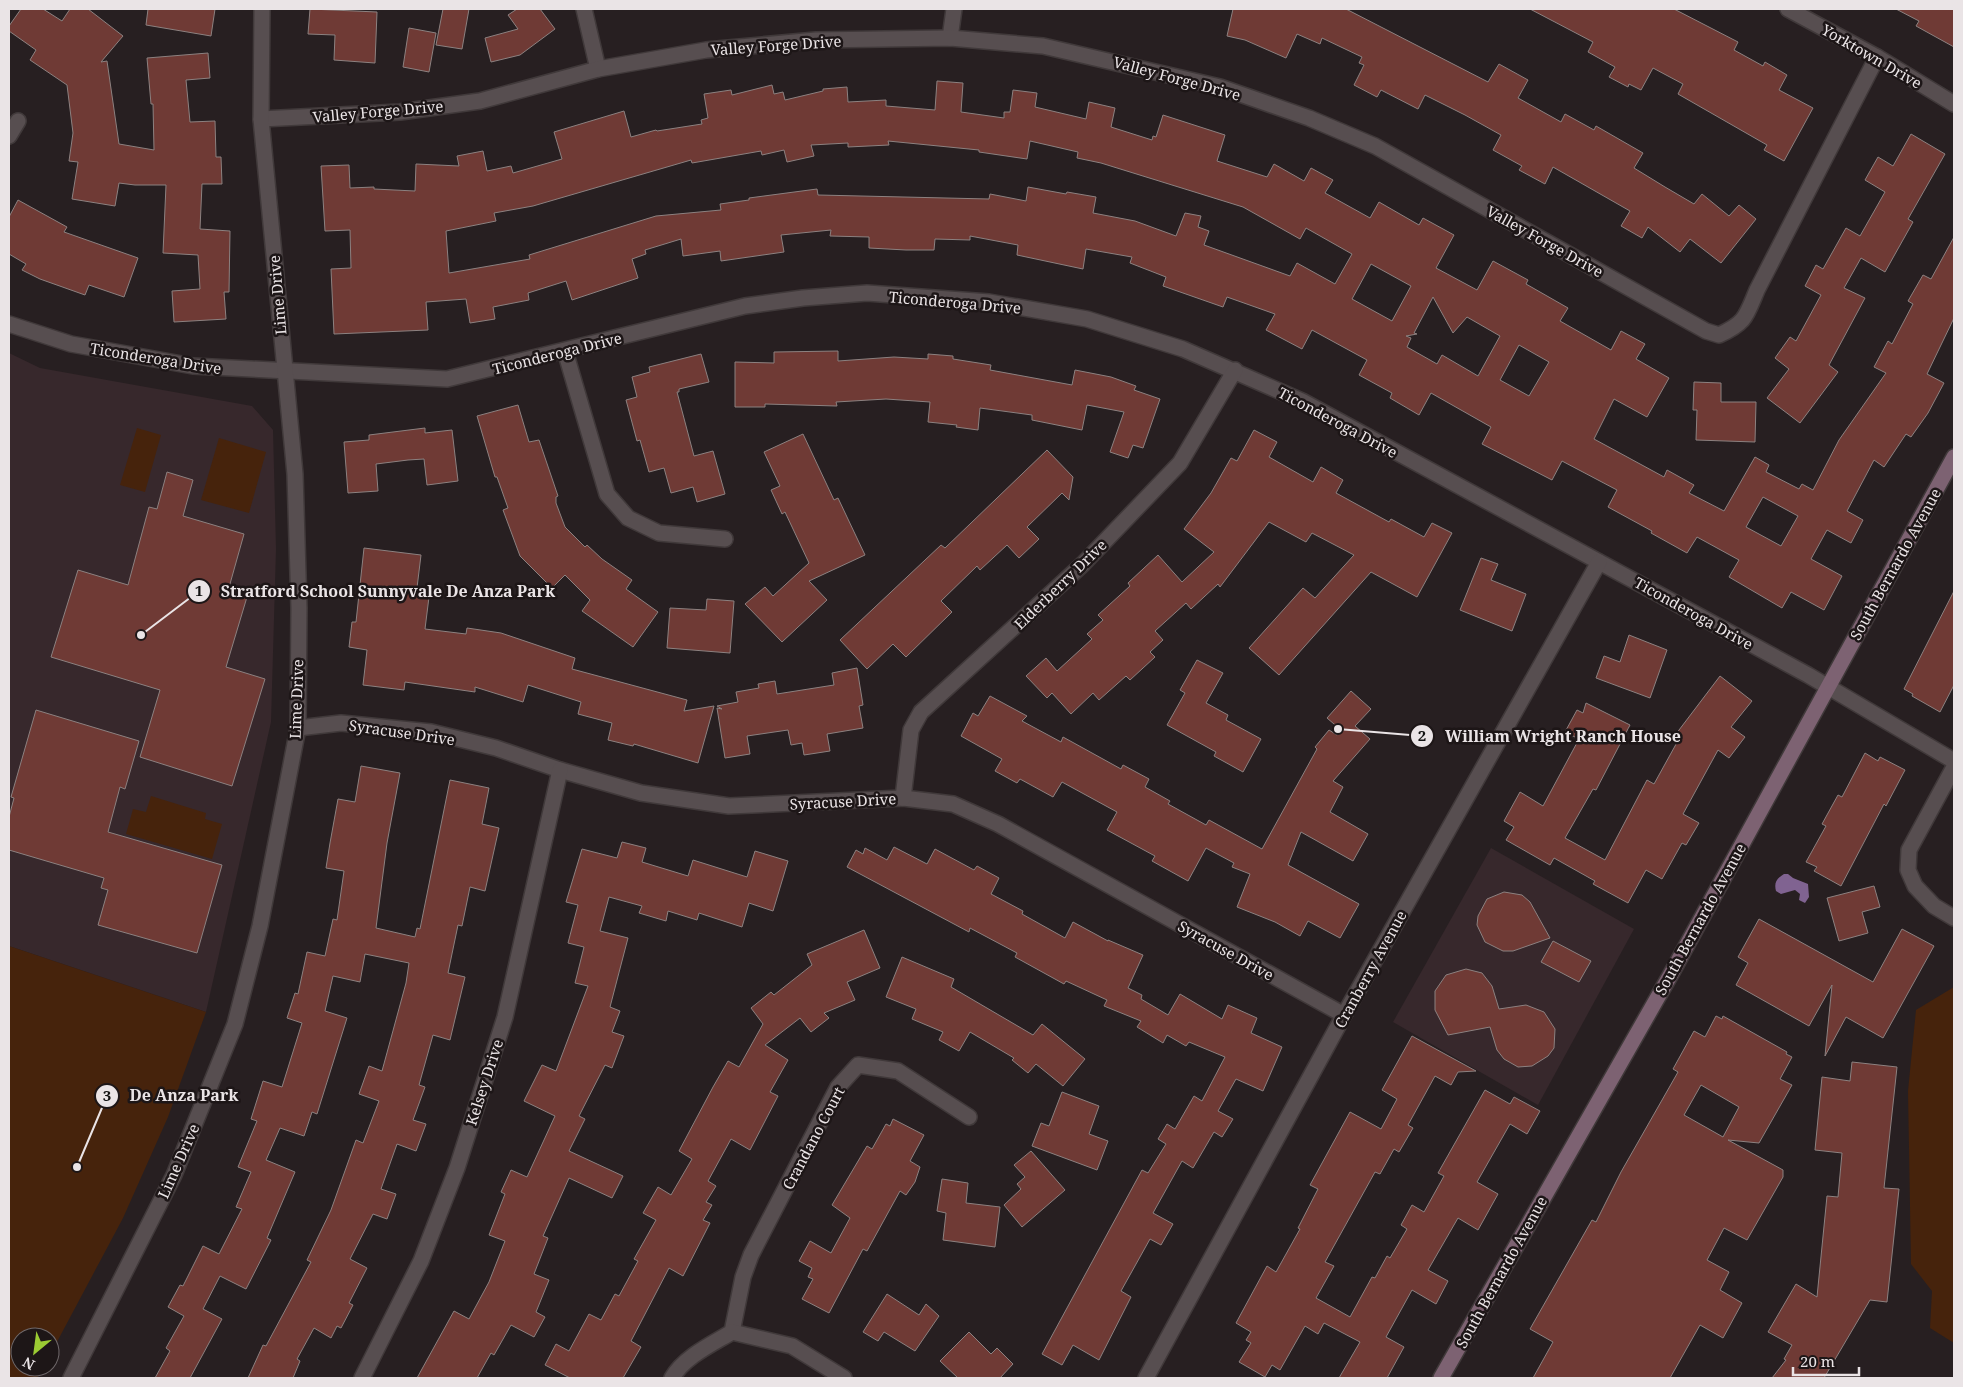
<svg xmlns="http://www.w3.org/2000/svg" width="1963" height="1387" viewBox="0 0 1963 1387" font-family="'Noto Serif',serif">
<rect width="100%" height="100%" fill="#271f21"/>
<!-- built -->
<g fill="#37282c">
<path d="M9 353 40 368 252 406 273 430 276 549 271 722 206 1012 9 946Z"/>
<path d="M1491 848 1634 929 1538 1105 1393 1022Z"/>
</g>
<!-- green -->
<g fill="#46230c">
<path d="M137 428 161 435 145 492 120 485Z"/>
<path d="M219 438 266 452 249 513 201 500Z"/>
<path d="M151 796 206 813 205 819 222 824 212 859 126 834 133 809 146 812Z"/>
<path d="M9 946 206 1012 168 1117 123 1218 50 1355V1337H20V1367H43L37 1378H9Z"/>
<path d="M1954 987V1343L1930 1328 1932 1291 1911 1264 1908 1091 1916 1010Z"/>
</g>
<!-- water -->
<path fill="#806391" d="M1784 874H1788L1793 878 1808 884 1809 897 1805 903 1799 900 1800 894 1795 890 1781 894 1776 891C1774 883 1776 879 1784 874Z"/>
<!-- building -->
<g fill="#6f3a35" stroke="#8c8180" fill-rule="evenodd">
<path d="M21 9H43L62 21 70 9H88L123 36 101 62 107 61 119 144 154 150 153 104H151L147 58 208 53 210 78 186 80 190 122 215 121 216 157H221L222 184H202L200 229 230 231 229 292H224L226 319 174 322 172 291 200 289 198 255 163 253 166 185H135L119 183 115 206 72 199 78 162 69 161 73 133 67 85 30 60 36 50 9 31V26Z"/>
<path d="M148 9H215L211 36 146 25Z"/>
<path d="M310 9 377 12 375 63 334 60 335 35 308 34Z"/>
<path d="M443 9H469L462 49 436 45Z"/>
<path d="M517 9H540L555 29 520 55 491 62 485 38 518 29 508 15Z"/>
<path d="M1233 9H1346L1488 82 1499 64 1528 80 1518 98 1561 122 1565 114 1594 130 1596 126 1643 153 1634 168 1665 187 1694 204 1702 194 1729 216 1739 205 1756 219 1721 263 1690 239 1680 252 1648 227 1642 238 1621 226 1630 211 1553 167 1545 184 1519 170 1522 166 1493 150 1501 135 1465 115 1425 95 1418 109 1381 90 1377 97 1354 85 1364 65 1359 63 1362 57 1322 38 1320 44 1297 34 1286 58 1245 40 1227 36Z"/>
<path d="M1530 9H1674L1738 42 1734 50 1763 66 1765 62 1787 75 1779 90 1813 108 1784 161 1764 150 1767 145 1678 94 1683 84 1653 68 1641 90 1629 84 1628 87 1609 77 1615 67 1588 52 1593 42Z"/>
<path d="M1896 9H1954V47L1916 26 1919 21Z"/>
<path d="M409 28 436 33 429 72 403 67Z"/>
<path d="M937 81 963 83 961 112 1004 118V112H1010L1013 90 1037 93 1035 107 1086 119 1089 102 1115 108 1111 127 1152 140 1153 136 1156 137 1163 115 1225 135 1217 161 1267 177 1274 164 1304 181 1311 168 1333 180 1325 193 1370 218 1379 202 1419 225 1423 218 1454 235 1436 268 1477 290 1493 261 1528 280 1526 284 1568 308 1560 321 1611 350 1621 331 1645 344 1636 359 1669 378 1647 417 1614 399 1594 439 1664 477 1667 470 1694 485 1689 493 1724 511 1755 457 1769 465 1766 472 1799 489 1802 484 1813 490 1839 440 1886 373 1874 367 1888 341 1892 344 1913 304 1908 301 1923 275 1931 279 1954 237V318L1927 374 1944 383 1928 413 1911 437 1906 434 1884 467 1874 460 1847 511 1863 520 1851 543 1827 530 1811 559 1842 576 1824 610 1791 592 1782 608 1729 577 1739 560 1697 537 1687 553 1651 533 1652 531 1608 507 1617 490 1562 461 1552 480 1482 444 1491 427 1431 393 1419 415 1390 398 1392 393 1359 375 1367 360 1312 330 1302 349 1266 330 1275 314 1227 297 1223 307 1163 286 1166 277 1130 263 1132 257 1086 249 1083 269 1017 255 1018 245 970 236V240L935 239 934 250H906L869 248V237L830 236 831 230 781 235 784 252 721 261 720 251 683 256 681 239 645 250 646 254 632 259 638 278 572 300 566 281 528 293 529 300 493 307 495 319 470 323 466 299 426 302 428 330 334 334 331 269 351 268 350 230 325 231 321 166 349 165 350 188 374 187V189L415 191 416 164 459 166 457 156 483 151 487 171 511 166 513 173 562 159 554 132 624 111 631 137 656 130 657 131 702 124 701 120 708 118 704 94 731 90 732 95 772 85 774 94 783 92 785 100 823 91V89L847 87 848 102 886 100V106L935 110ZM888 141 979 150V152L1027 159 1030 141 1078 152 1077 158 1101 163 1243 207 1300 239 1306 228 1352 254 1335 284 1297 263 1290 276 1204 245 1209 231 1198 227 1201 216 1185 213 1176 236 1135 221 1093 213 1096 197 1067 192 1066 194 1028 187 1026 201 990 194 989 199 818 195 817 189 749 198V200L720 204 721 210 656 216 529 255 530 259 449 273 446 231 496 221 494 213 533 206 691 160 692 163 761 151 762 155 784 150 787 162 814 156 811 145 848 143V147L889 145ZM1371 264 1411 286 1392 321 1352 299ZM1433 297 1453 333 1467 317 1500 336 1478 376 1442 355 1437 364 1407 347 1411 338 1406 336 1417 334 1414 333ZM1519 345 1549 362 1529 396 1500 380ZM1763 497 1798 516 1781 546 1746 527Z"/>
<path d="M1911 134 1945 154 1908 219 1913 222 1885 272 1861 258 1844 288 1865 298 1829 365 1838 372 1800 423 1767 398 1789 369 1775 358 1790 337 1796 341 1821 295 1805 286 1816 265 1823 269 1846 228 1860 236 1885 192 1865 180 1878 157 1893 166Z"/>
<path d="M18 200 67 227 64 232 138 258 124 297 89 285 85 295 40 279 22 270 26 264 9 254V217Z"/>
<path d="M838 351V361L894 357 928 359V354L953 356V359L991 365 990 370 1072 385 1075 370 1111 377 1136 386 1134 390 1160 399 1143 448 1133 445 1128 458 1110 452 1124 412 1087 405 1082 430 1032 420V415L980 408 978 430 956 427 957 425 928 422 930 402 886 399 836 402 837 406 765 404V407H735V362L774 363V352Z"/>
<path d="M701 354 709 382 679 389V392H677L694 456 713 451 725 494 697 502 693 487 671 493 664 468 649 472 640 440 637 441 626 400 637 397 632 377 650 372 649 367Z"/>
<path d="M1694 382 1721 383V402H1756L1755 442 1696 440 1697 410H1693Z"/>
<path d="M518 405 529 442 539 440 558 496 556 497V503L565 527 585 547 587 545 602 559 632 580 626 589 658 612 633 647 582 611 590 600 565 575 552 588 520 556 503 510 508 508 497 477H495L477 416Z"/>
<path d="M425 428V433L452 430 458 481 427 485 424 459 408 460 376 464 378 491 348 493 344 442 369 440V435Z"/>
<path d="M1254 430 1277 442 1269 457 1313 482 1321 467 1343 480 1336 493 1389 522 1391 519 1424 537 1432 523 1452 533 1417 597 1371 572 1279 675 1249 648 1303 588 1315 598 1354 555 1312 533 1306 542 1269 522 1220 587 1218 584 1191 609 1186 603 1155 631 1163 640 1150 652 1155 657 1130 680 1126 676 1099 700 1093 693 1071 714 1052 693 1047 698 1026 676 1046 658 1057 671 1092 639 1087 634 1103 620 1098 615 1130 586 1128 583 1158 555 1182 582 1214 552 1184 529 1211 493 1231 458 1237 461Z"/>
<path d="M803 434 834 500 838 498 865 555 809 581 827 600 782 642 745 604 765 587 773 596 809 563 785 512 782 514 771 490 780 486 764 452Z"/>
<path d="M1047 450 1073 477 1069 500 1062 493 1027 527 1039 539 1019 558 1007 545 980 570 977 566 941 601 952 612 906 657 893 644 867 669 840 640 941 545 945 548Z"/>
<path d="M167 472 193 480 183 516 244 534 228 591 247 597 226 667 265 679 232 786 140 757 160 690 51 657 78 570 128 585 149 507 157 509Z"/>
<path d="M364 548 421 555 416 596 429 597 425 629 466 634 467 628 501 633 575 658 572 669 687 700 684 711 714 706 698 763 634 744 633 746 608 740 612 723 578 714 581 702 528 685 523 702 475 687V692L405 682 404 690 363 685 367 650 349 647 352 622H356Z"/>
<path d="M1481 558 1498 564 1491 580 1526 594 1512 631 1460 610Z"/>
<path d="M1954 591V685L1940 712 1912 696 1913 694 1904 689Z"/>
<path d="M707 599 734 601 730 653 667 648 670 608 706 610Z"/>
<path d="M1629 635 1667 650 1650 698 1596 678 1604 656 1620 662Z"/>
<path d="M1197 660 1223 673 1206 703 1228 715 1226 720 1261 739 1243 772 1214 756 1216 752 1167 725 1185 693 1180 690Z"/>
<path d="M857 668 863 705 859 706 863 728 827 734 830 751 804 755 802 743 791 745 788 730 747 736 750 754 725 758 717 708 722 709 717 706 738 702 736 692 759 688 758 684 775 681 777 694 834 685 832 673Z"/>
<path d="M1720 676 1752 701 1731 727 1745 737 1729 758 1718 750 1683 814 1699 823 1686 845 1682 843 1662 879 1646 870 1628 903 1593 884 1595 881 1554 858 1550 865 1506 840 1514 827 1504 821 1520 792 1543 806 1579 739 1565 732 1577 710 1583 713 1586 703 1630 725 1596 790 1593 789 1565 838 1605 860 1647 780 1654 784 1680 737 1676 734Z"/>
<path d="M1351 691 1371 709 1355 726 1370 739 1333 781 1343 787 1330 812 1368 834 1353 861 1301 832 1288 865 1359 904 1340 938 1308 921 1300 936 1275 922 1237 907 1250 874 1232 867 1234 863 1206 848 1188 881 1152 861 1155 856 1107 830 1117 812 1062 782 1053 797 1020 779 1017 783 995 771 1002 759 961 736 973 713 978 716 990 696 1027 716 1022 721 1061 742 1063 737 1121 769 1123 765 1149 779 1145 787 1170 801 1168 804 1206 825 1209 820 1262 849 1317 749 1315 747 1329 730 1337 735 1341 730 1327 718Z"/>
<path d="M36 710 139 741 125 789 120 787 108 832 222 865 197 953 98 925 108 890 101 888 104 878 9 850V817L14 798 11 797Z"/>
<path d="M1865 753 1878 761 1880 757 1905 770 1886 806 1884 804 1841 886 1814 871 1817 867 1806 862 1826 826 1822 824 1838 795 1842 797Z"/>
<path d="M361 766 400 773 387 843 376 928 415 937 417 928 420 929 450 780 489 788 482 824 499 828 485 891 470 887 462 926 458 925 448 973 465 977 450 1040 433 1035 419 1085 425 1087 413 1120 426 1124 416 1151 397 1144 381 1189 396 1194 387 1219 373 1214 350 1259 367 1268 349 1303 353 1305 341 1328 337 1326 331 1338 314 1328 297 1359 300 1361 293 1378H248L263 1345 266 1346 311 1262 307 1260 331 1210 356 1140 363 1143 379 1101 359 1094 369 1066 382 1071 406 983 409 963 365 954 360 982 333 976 325 1011 347 1018 317 1114 312 1112 304 1136 280 1128 266 1160 295 1172 267 1238 271 1240 246 1289 220 1276 203 1309 222 1319 190 1378H155L170 1351 166 1348 184 1316 168 1307 180 1285 183 1286 203 1246 219 1254 242 1209 236 1207 251 1172 238 1167 257 1121 251 1119 263 1081 282 1087 302 1023 287 1018 295 993 298 994 307 952 325 956 333 919 337 920 344 871 326 868 330 843 338 799 355 802Z"/>
<path d="M622 842 646 848 642 862 688 876 693 860 747 877 755 851 788 861 773 911 749 903 742 927 699 913 697 920 668 911 666 921 639 913 642 906 609 897 600 931 628 938 610 1007 620 1011 612 1032 624 1036 612 1068 605 1065 579 1116 585 1119 569 1151 623 1176 612 1198 569 1178 543 1236 548 1238 534 1274 549 1280 536 1312 545 1317 534 1337 511 1325 494 1355 491 1353 477 1378H417L454 1311 469 1319 489 1282 505 1241 489 1235 505 1194 501 1192 511 1170 527 1177 555 1116 524 1101 542 1065 556 1071 588 986 575 983 584 947 568 943 578 905 566 902 582 849 617 858Z"/>
<path d="M894 847 927 864 935 849 974 870 977 866 999 878 991 894 1023 911 1022 914 1065 938 1073 922 1108 941V940L1143 955 1128 988 1142 995 1141 999 1168 1015 1180 994 1222 1019 1228 1005 1257 1018 1251 1033 1282 1047 1263 1091 1236 1079 1218 1111 1233 1119 1222 1137 1214 1132 1193 1168 1182 1161 1153 1213 1173 1224 1161 1245 1150 1239 1121 1291 1131 1297 1099 1360 1073 1345 1062 1365 1042 1354 1142 1170 1148 1173 1166 1144 1158 1139 1167 1124 1175 1129 1194 1096 1202 1101 1225 1057 1189 1042 1186 1046 1167 1035 1163 1043 1137 1027 1141 1021 1104 1006 1107 1000 1066 981 1064 984 1015 957 1017 953 970 928 969 932 847 867 856 850 863 854 865 848 887 860Z"/>
<path d="M1874 886 1880 907 1862 912 1868 933 1839 941 1827 898Z"/>
<path d="M1504 892 1522 895 1530 902 1550 938 1513 951H1503L1485 942 1477 925 1478 916 1487 899Z"/>
<path d="M1759 919 1873 982 1902 929 1934 946 1883 1038 1846 1017 1825 1056 1832 985 1809 1026 1736 985 1748 963 1738 957Z"/>
<path d="M864 930 880 968 847 982 855 1000 824 1013 829 1018 811 1032 800 1018 765 1045 788 1060 770 1092 778 1096 750 1150 731 1139 708 1181 716 1186 706 1202 712 1205 703 1220 710 1223 683 1276 669 1268 631 1341 641 1347 623 1378H570L545 1365 556 1344 569 1351 589 1314 601 1320 615 1294 619 1296 638 1261 634 1259 656 1220 643 1213 658 1187 671 1195 692 1159 679 1151 713 1087 728 1061 739 1067 763 1024 751 1008 771 992 774 995 812 965 807 954Z"/>
<path d="M1553 941 1591 961 1579 982 1541 962Z"/>
<path d="M902 957 954 979 951 987 1033 1035 1042 1024 1085 1059 1063 1086 1036 1064 1028 1073 1012 1060 1014 1058 970 1032 959 1051 939 1040 943 1032 912 1019 916 1009 886 997Z"/>
<path d="M1466 969 1482 973 1492 986 1499 1009 1526 1005 1544 1012 1555 1029 1554 1048 1548 1056 1532 1066 1518 1067 1504 1059 1497 1050 1490 1027 1448 1035 1435 1010V991L1446 975Z"/>
<path d="M1716 1016 1722 1019 1723 1016 1787 1052 1786 1054 1792 1057 1780 1079 1792 1085 1759 1143 1728 1140 1783 1170V1177L1747 1240 1724 1228 1707 1260 1729 1272 1720 1290 1742 1303 1723 1338 1700 1325 1670 1378H1533L1553 1342 1530 1329 1592 1220 1596 1222 1621 1172 1678 1072 1673 1069 1694 1031 1705 1037ZM1701 1085 1739 1107 1723 1137 1684 1115Z"/>
<path d="M1412 1036 1476 1071 1458 1072 1451 1085 1435 1076 1408 1125 1413 1128 1399 1152 1394 1149 1380 1174 1375 1172 1325 1262 1334 1266 1316 1298 1350 1317 1372 1277 1375 1278 1387 1256 1390 1258 1407 1229 1401 1225 1412 1205 1424 1212 1444 1176 1438 1173 1485 1090 1510 1104 1514 1097 1540 1111 1527 1134 1510 1124 1477 1182 1498 1194 1478 1230 1458 1218 1428 1270 1448 1281 1436 1304 1412 1290 1386 1337 1404 1347 1387 1378H1339L1360 1342 1324 1323 1318 1334 1305 1326 1280 1370 1272 1365 1265 1377 1239 1362 1251 1343 1246 1340 1251 1332 1236 1323 1267 1266 1276 1272 1300 1229 1298 1228 1318 1189 1310 1185 1350 1112 1381 1129 1397 1099 1382 1090Z"/>
<path d="M1852 1062 1897 1067 1884 1188 1899 1189 1887 1302 1870 1300 1824 1378H1772L1786 1360 1784 1359 1792 1345 1768 1332 1796 1284 1817 1297 1827 1196 1838 1197 1842 1153 1815 1150 1822 1077 1850 1081Z"/>
<path d="M1062 1092 1099 1106 1089 1134 1108 1141 1097 1170 1032 1146 1041 1123 1049 1126Z"/>
<path d="M893 1119 924 1135 910 1161 920 1167 915 1182 906 1195 900 1191 867 1251 863 1249 829 1313 802 1299 813 1279 808 1277 812 1268 799 1261 810 1241 831 1253 850 1218 832 1205 867 1146 872 1149 886 1124 890 1126Z"/>
<path d="M1031 1151 1065 1190 1022 1227 1004 1205 1021 1189 1017 1184 1025 1177 1014 1165Z"/>
<path d="M942 1179 968 1183 966 1203 1000 1207 995 1247 943 1240 946 1213 937 1211Z"/>
<path d="M887 1294 919 1315 926 1304 939 1316 915 1351 884 1332 878 1341 863 1332Z"/>
<path d="M969 1332 991 1354 997 1348 1013 1364 1000 1378H958L940 1361Z"/>
</g>
<g fill="none" stroke-linecap="round" stroke-linejoin="round">
<defs>
<g id="street">
<path d="M584 9 598 69"/>
<path d="M1788 9 1877 57 1954 104"/>
<path d="M950 38 954 9"/>
<path d="M261 119 400 112 480 101 598 69 706 50 816 40 950 38 1043 46 1220 87 1309 118 1375 146 1706 331 1719 335C1746 323 1746 316 1757 290L1877 57"/>
<path d="M9 136 18 121"/>
<path d="M9 324 71 344 193 366 447 379 745 306 803 298 867 293 989 302 1087 319 1183 349 1302 401 1808 675 1954 761"/>
<path d="M565 351 607 494 628 518 659 533 725 539"/>
<path d="M298 728 341 723 431 732 496 748 560 770 641 793 729 806 903 798 953 804 998 824 1344 1015"/>
<path d="M1954 767 1909 850 1908 870 1915 886 1934 906 1954 918"/>
<path d="M903 798 911 730 921 712 1083 564 1180 463 1235 370"/>
<path d="M732 1332 743 1277 751 1255 838 1087 858 1065 898 1071 969 1117"/>
<path d="M71 1378 174 1175 235 1024 260 926 298 728 299 608 295 474 261 119 262 9"/>
<path d="M362 1378 421 1261 457 1168 505 1017 560 770"/>
<path d="M672 1378C684 1357 712 1344 732 1332L792 1346 844 1378"/>
<path d="M1146 1378 1344 1015 1599 562"/>
</g>
<path id="secondary" d="M1441 1378 1671 974 1954 457"/>
</defs>
<!-- street casing -->
<use href="#street" stroke="#40393a" stroke-width="18"/>
<!-- secondary casing -->
<use href="#secondary" stroke="#40393a" stroke-width="18"/>
<!-- street -->
<use href="#street" stroke="#574e50" stroke-width="15"/>
<!-- secondary -->
<use href="#secondary" stroke="#7d6272" stroke-width="15"/>
</g>
<g text-anchor="middle" dominant-baseline="central" stroke-width="5" stroke-linejoin="round" paint-order="stroke">
<!-- street labels -->
<g font-size="15" fill="#eae4e6" stroke="#1d1617">
<text transform="translate(776 45) rotate(-4)">Valley Forge Drive</text>
<text transform="translate(1872 56) rotate(30)">Yorktown Drive</text>
<text transform="translate(1177 78) rotate(15)">Valley Forge Drive</text>
<text transform="translate(378 111) rotate(-5)">Valley Forge Drive</text>
<text transform="translate(1545 241) rotate(29)">Valley Forge Drive</text>
<text transform="translate(277 295) rotate(-95)">Lime Drive</text>
<text transform="translate(955 302) rotate(5)">Ticonderoga Drive</text>
<text transform="translate(557 353) rotate(-14)">Ticonderoga Drive</text>
<text transform="translate(156 358) rotate(9)">Ticonderoga Drive</text>
<text transform="translate(1338 422) rotate(28)">Ticonderoga Drive</text>
<text transform="translate(1895 564) rotate(-61)">South Bernardo Avenue</text>
<text transform="translate(1060 584) rotate(-44)">Elderberry Drive</text>
<text transform="translate(1694 613) rotate(29)">Ticonderoga Drive</text>
<text transform="translate(296 699) rotate(-88)">Lime Drive</text>
<text transform="translate(402 732) rotate(8)">Syracuse Drive</text>
<text transform="translate(843 801) rotate(-3)">Syracuse Drive</text>
<text transform="translate(1700 919) rotate(-61)">South Bernardo Avenue</text>
<text transform="translate(1226 950) rotate(29)">Syracuse Drive</text>
<text transform="translate(1370 969) rotate(-61)">Cranberry Avenue</text>
<text transform="translate(484 1082) rotate(-72)">Kelsey Drive</text>
<text transform="translate(813 1138) rotate(-62)">Crandano Court</text>
<text transform="translate(178 1161) rotate(-66)">Lime Drive</text>
<text transform="translate(1501 1272) rotate(-61)">South Bernardo Avenue</text>
</g>
</g>
<!-- callouts -->
<path fill="none" stroke="#eae4e6" stroke-width="2" d="M141 635L199 591M1338 729L1422 736M77 1167L107 1096"/>
<g fill="#eae4e6" stroke="#1d1617" stroke-width="2">
<circle cx="141" cy="635" r="5"/>
<circle cx="1338" cy="729" r="5"/>
<circle cx="77" cy="1167" r="5"/>
<circle cx="199" cy="591" r="12"/>
<circle cx="1422" cy="736" r="12"/>
<circle cx="107" cy="1096" r="12"/>
</g>
<g font-size="15" text-anchor="middle" font-weight="bold" fill="#111">
<text x="199" y="596">1</text>
<text x="1422" y="741">2</text>
<text x="107" y="1101">3</text>
</g>
<g font-size="16" text-anchor="middle" font-weight="bold" fill="#eae4e6" stroke="#1d1617" stroke-width="5" stroke-linejoin="round" paint-order="stroke">
<text x="388" y="597">Stratford School Sunnyvale De Anza Park</text>
<text x="1563" y="742">William Wright Ranch House</text>
<text x="184" y="1101">De Anza Park</text>
</g>
<!-- border -->
<rect width="1963" height="1387" fill="none" stroke="#eae4e6" stroke-width="20"/>
<!-- north arrow -->
<g transform="translate(35 1352) rotate(209)"><circle r="24" fill="#1d1617" stroke="#6f686a"/>
<path d="M0-4L9 19L0 12L-9 19Z" fill="#9bcb33"/>
<text y="-8" font-size="14" font-weight="bold" text-anchor="middle" fill="#eae4e6">N</text>
</g>
<!-- scale -->
<path d="M1793 1367v8h66v-8" fill="none" stroke="#eae4e6" stroke-width="2.5"/>
<text x="1800" y="1367" font-size="15" fill="#eae4e6" stroke="#1d1617" stroke-width="4" paint-order="stroke">20 m</text>
</svg>
